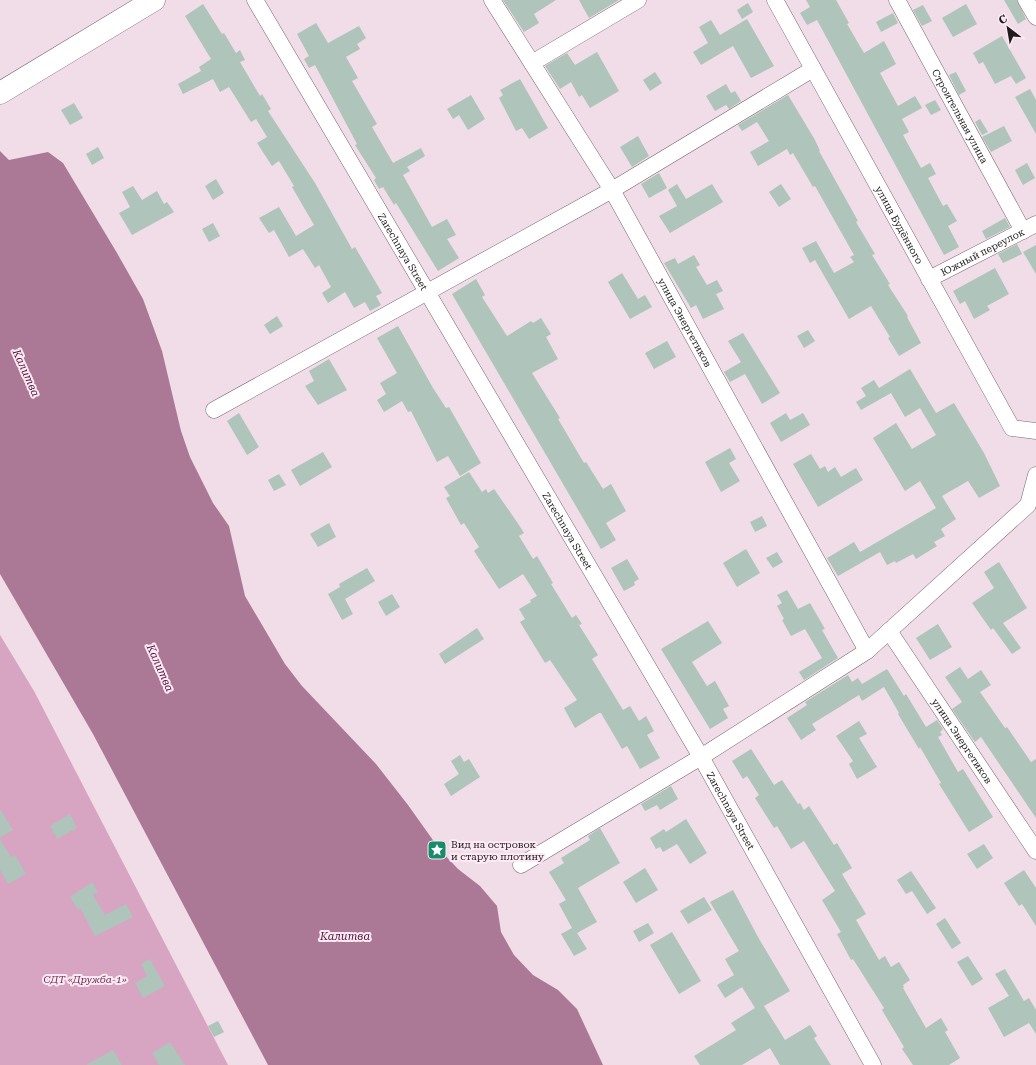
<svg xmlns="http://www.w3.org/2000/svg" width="1036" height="1065" viewBox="0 0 1036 1065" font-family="'Roboto Serif',serif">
<rect width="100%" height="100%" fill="#f0dde7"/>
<!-- green -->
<path fill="#d7a5c1" d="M0 635 34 691 228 1065H0Z"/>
<!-- water -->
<path fill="#ab7996" d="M0 151 9 160 48 152 63 163 117 253 143 299 162 351 181 431 190 457 213 503 229 526 245 596 285 664 302 686 376 764 408 805 440 850 458 869 480 886 497 906 501 932 514 955 533 975 558 990 577 1009 603 1065H268L93 734 0 574Z"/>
<!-- building -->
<g fill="#afc4bb">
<path d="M503 0H556L534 14 539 23 524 32Z"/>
<path d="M579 0H619L589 18Z"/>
<path d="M806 0H836L849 23 847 24 864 53 884 41 896 64 880 73 898 106 915 96 922 108 902 119 909 132 903 135 921 168 930 163 936 174 928 178 943 206 947 204 957 221 948 226 959 247 944 255 817 20 807 25 800 13 810 7Z"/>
<path d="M1004 0H1017L1026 19 1018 24Z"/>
<path d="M748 3 753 12 742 19 737 10Z"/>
<path d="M203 4 222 34 224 33 236 53 240 50 245 60 240 62 260 96 262 94 271 109 268 111 315 183 352 249 355 247 382 293 376 296 381 305 370 311 365 302 354 308 345 292 328 303 322 293 331 287 319 265 315 268 303 249 289 257 274 230 269 233 259 218 279 207 296 236 314 225 292 187 294 186 279 161 272 166 257 143 267 137 256 119 251 122 229 87 220 92 213 79 183 94 178 84 201 71 199 67 211 59 185 16Z"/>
<path d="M966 4 977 24 953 37 942 18Z"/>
<path d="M923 5 932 21 922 26 913 10Z"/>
<path d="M893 13 898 23 881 32 876 22Z"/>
<path d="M747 19 774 66 751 78 733 46 701 65 693 52 708 43 699 27 711 20 720 35Z"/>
<path d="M316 23 328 43 359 26 366 38 357 44 360 49 346 57 358 78 352 81 377 124 372 127 393 163 421 148 425 156 407 167 410 171 403 175 432 227 447 219 456 235 447 239 459 258 438 271 396 203 394 205 383 187 379 189 374 180 376 178 355 145 357 144 349 129 315 65 309 68 304 59 309 56 297 34Z"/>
<path d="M1002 36 1026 78 1016 84 1011 76 995 84 983 62 979 64 973 53Z"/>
<path d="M597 52 619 91 590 108 582 95 579 97 571 82 560 89 545 66 567 53 575 65Z"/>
<path d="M655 72 662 83 650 91 643 80Z"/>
<path d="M956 72 966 91 959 95 949 75Z"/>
<path d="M520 79 548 128 529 139 522 128 516 131 499 98 503 95 500 90Z"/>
<path d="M726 84 731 93 735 91 741 101 729 109 726 105 715 111 706 96Z"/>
<path d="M1030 89 1036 100V134L1015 97Z"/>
<path d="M471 95 485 119 468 130 459 115 453 119 447 109Z"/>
<path d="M788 95 815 140 820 151H819L858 221 856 222 875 254 872 255 890 284 888 285 908 316 907 317 921 343 899 356 888 338 890 337 871 306 849 319 815 260 810 263 802 248 816 241 834 273 854 262 850 257 854 255 815 186 813 187 793 153 790 155 787 149 758 166 750 152 769 141 757 122 742 131 738 125Z"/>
<path d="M935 100 941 110 931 115 925 105Z"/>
<path d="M74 103 83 118 70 125 61 110Z"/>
<path d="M980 119 988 132 982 135 975 122Z"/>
<path d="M1004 126 1012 141 991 152 982 137Z"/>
<path d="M638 136 649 156 632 167 620 147Z"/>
<path d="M98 147 104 158 92 165 86 154Z"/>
<path d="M1027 163 1035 178 1023 185 1015 170Z"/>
<path d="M659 173 667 188 649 198 641 184Z"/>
<path d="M216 179 224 193 213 200 205 186Z"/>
<path d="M677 184 686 199 712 184 723 202 670 233 659 216 677 206 668 190Z"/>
<path d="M781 184 791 199 779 207 769 192Z"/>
<path d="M133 186 142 200 157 191 164 204 167 202 174 212 132 235 119 213 130 207 122 192Z"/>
<path d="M1005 218 1010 227 986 239 982 231Z"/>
<path d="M213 223 220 236 209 242 202 229Z"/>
<path d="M1017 244 1022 254 1003 263 998 254Z"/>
<path d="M1036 245V274L1023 252Z"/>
<path d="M694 255 700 265 696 267 707 285 717 280 723 291 716 294 724 309 703 319 696 305 691 308 664 263 675 258 678 264Z"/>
<path d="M995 268 1009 294 987 306 990 310 974 319 965 301 960 304 953 291Z"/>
<path d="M622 273 638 299 645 295 652 307 630 319 608 282Z"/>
<path d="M476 279 485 295 482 297 507 336 531 321 533 323 541 318 551 334 546 337 558 359 532 373 560 418 558 419 584 463 586 462 603 489 611 484 626 511 606 523 616 540 601 549 452 294Z"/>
<path d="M277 316 283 326 270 334 264 325Z"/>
<path d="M398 326 433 388 446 408 449 407 481 463 460 476 448 456 437 462 411 411 408 412 402 401 384 412 377 400 386 394 380 383 397 373 377 338Z"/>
<path d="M808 330 815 341 804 348 797 336Z"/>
<path d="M743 333 780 393 762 404 745 374 730 382 724 372 741 362 728 341Z"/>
<path d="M667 341 676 357 654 369 645 353Z"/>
<path d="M329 359 347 390 318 405 305 386 314 381 309 371Z"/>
<path d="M910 369 936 413 954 403 984 453 1000 486 979 498 968 481 942 496 956 519 941 529 945 536 934 542 937 546 916 559 913 554 896 563 895 561 887 565 880 552 838 576 827 558 854 542 860 552 936 508 920 481 905 491 873 438 896 423 912 449 936 435 920 408 905 417 891 393 861 410 856 402 866 396 861 388 874 380 879 388Z"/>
<path d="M239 413 259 447 247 455 227 421Z"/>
<path d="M786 413 790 420 803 413 810 425 781 442 770 423Z"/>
<path d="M730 448 736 459 729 463 740 481 721 492 705 462Z"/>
<path d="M323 452 332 467 300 486 291 470Z"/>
<path d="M811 454 820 469 825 466 828 472 835 467 841 477 856 468 863 480 818 507 793 464Z"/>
<path d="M469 472 482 492 486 489 488 493 494 489 517 522 524 533 519 536 533 559 537 556 553 583 551 584 572 618 576 615 582 624 579 625 598 655 592 659 623 710 630 706 639 721 646 716 654 731 647 735 660 758 640 769 627 746 622 749 601 713H599L575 728 564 708 577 700 550 660 545 663 520 622 525 619 519 609 531 602 530 600 537 596 523 574 499 589 474 551 479 547 464 523 461 525 446 498 450 496 444 487Z"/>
<path d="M279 474 286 485 274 491 268 480Z"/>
<path d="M762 516 767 526 755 532 750 522Z"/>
<path d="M329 523 336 537 318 547 310 534Z"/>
<path d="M746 549 760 573 737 587 723 563Z"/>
<path d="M777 552 783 562 773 568 766 558Z"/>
<path d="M627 559 639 579 634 582 635 585 624 591 611 568Z"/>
<path d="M999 562 1027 608 1003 623 1021 648 1012 654 993 628 991 630 972 603 994 588 984 572Z"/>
<path d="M367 568 375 581 345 599 353 614 342 620 328 594 340 587 339 584Z"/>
<path d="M787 590 798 609 810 603 825 629 822 630 838 658 804 680 799 672 822 658 805 629 791 636 782 620 784 619 777 606 782 603 777 595Z"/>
<path d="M392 594 400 607 386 616 378 602Z"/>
<path d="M708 621 722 643 692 662 707 686 715 681 729 706 723 709 728 718 710 729 661 649Z"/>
<path d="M938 624 952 647 930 660 916 638Z"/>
<path d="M477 628 484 639 445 664 439 654Z"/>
<path d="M960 667 968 679 981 670 991 685 980 692 1005 728 1007 727 1031 762 1036 759V818L981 737 975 742 952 709 962 702 945 677Z"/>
<path d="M887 669 904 696 906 694 926 727 937 720 943 729 940 732 942 735 938 737 958 772 963 769 993 817 969 832 939 784 941 783 920 747 919 749 898 714 899 713 884 687 862 701 859 695 812 724 816 730 801 740 787 718 807 705 805 702 848 675 852 682 858 678 862 684Z"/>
<path d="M859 721 867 734 859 738 877 767 857 779 849 764 853 761 836 736Z"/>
<path d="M751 749 774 785 782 780 798 804 800 803 804 810 809 806 834 845 837 843 852 868 842 874 866 914 856 920 879 960 885 956 891 967 899 962 910 980 903 985 904 987 903 988 926 1028 941 1018 948 1030 945 1032 960 1058 949 1065H913L902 1049 904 1047 882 1010 884 1008 853 959 851 960 837 934 841 932 822 900 835 891 804 841 791 849 777 826 774 828 755 798 759 795 747 776 743 779 732 761Z"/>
<path d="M460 755 464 762 469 759 480 777 451 796 444 784 459 774 451 761Z"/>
<path d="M671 786 678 799 660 810 657 805 645 811 641 804Z"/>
<path d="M0 809 13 830 0 838Z"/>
<path d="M70 814 77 828 57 839 50 826Z"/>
<path d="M686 819 707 853 690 864 677 844 663 852 660 847 656 849 650 838 664 829 666 832Z"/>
<path d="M600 828 620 863 578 888 597 922 577 933 587 949 574 956 561 934 572 928 559 904 566 900 549 872 564 863 561 858 590 840 588 836Z"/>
<path d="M0 839 11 857 15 855 26 874 8 884 0 870Z"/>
<path d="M984 844 993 858 977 869 967 854Z"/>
<path d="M645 868 658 890 636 903 623 882Z"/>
<path d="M1024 870 1036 888V926L1022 904 1019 906 1004 883Z"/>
<path d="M911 871 936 908 927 914 912 891 906 894 897 880Z"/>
<path d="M92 882 98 892 93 895 105 915 126 904 133 917 95 936 80 908 78 910 70 897Z"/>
<path d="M733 890 758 937 790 991 764 1006 785 1040 810 1025 817 1036 814 1038 831 1065H780L770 1048 742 1065H700L694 1056 736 1030 731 1023 755 1008 742 987 725 998 717 985 734 975 725 959 739 951 710 902Z"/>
<path d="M704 897 712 910 688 924 680 911Z"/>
<path d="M945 918 961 943 952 949 936 924Z"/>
<path d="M648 923 654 933 639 942 633 931Z"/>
<path d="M672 932 701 981 679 994 650 945Z"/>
<path d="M968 956 983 979 972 986 957 962Z"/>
<path d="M150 959 165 986 143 998 135 983 147 976 141 964Z"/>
<path d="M1005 969 1024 1001 1029 998 1036 1010V1034L1029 1023 1004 1037 988 1008 1009 996 995 974Z"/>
<path d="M218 1021 224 1032 214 1037 208 1026Z"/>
<path d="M170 1042 185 1065H159L152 1053Z"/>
<path d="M113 1050 122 1065H86Z"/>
</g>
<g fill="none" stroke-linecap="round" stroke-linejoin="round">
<defs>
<g id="street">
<path id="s1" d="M255 0 701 757 873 1065"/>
<path id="s2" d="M492 0 612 190 867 651"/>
<path id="s3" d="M775 0 1012 428 1036 431"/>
<path id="s4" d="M897 0 1023 231"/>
<path d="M1026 0 1036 17"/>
<path d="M532 63 638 0"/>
<path id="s5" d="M929 279 1036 224"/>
<path d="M214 410 612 190 813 69"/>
<path id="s6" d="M889 631 1036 851"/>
<path d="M521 865 701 757 867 651 1028 505 1036 475"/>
</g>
<path id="secondary" d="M0 93 154 0"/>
</defs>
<!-- street casing -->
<use href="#street" stroke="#7a6972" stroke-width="17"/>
<!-- secondary casing -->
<use href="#secondary" stroke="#7a6972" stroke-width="23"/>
<!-- street -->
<use href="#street" stroke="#fff" stroke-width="16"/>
<!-- secondary -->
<use href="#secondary" stroke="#fff" stroke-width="22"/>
</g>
<!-- icons -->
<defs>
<symbol id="sight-square" viewBox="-11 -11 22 22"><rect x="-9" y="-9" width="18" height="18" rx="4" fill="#188b6b" stroke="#fdeaf4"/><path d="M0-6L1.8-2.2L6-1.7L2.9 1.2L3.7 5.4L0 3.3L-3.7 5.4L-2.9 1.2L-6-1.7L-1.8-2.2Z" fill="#fff"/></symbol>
</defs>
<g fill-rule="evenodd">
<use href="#sight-square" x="426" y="839" width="22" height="22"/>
</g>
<g text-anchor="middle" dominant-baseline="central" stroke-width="4" stroke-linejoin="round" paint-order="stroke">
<!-- street labels -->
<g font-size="10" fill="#211a1e" stroke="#fdeaf4">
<text stroke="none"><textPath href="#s4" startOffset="132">Строительная улица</textPath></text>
<text stroke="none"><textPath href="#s3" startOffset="257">улица Будённого</textPath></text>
<text stroke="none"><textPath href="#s1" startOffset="292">Zarechnaya Street</textPath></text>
<text stroke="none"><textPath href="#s5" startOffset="60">Южный переулок</textPath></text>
<text stroke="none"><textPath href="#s2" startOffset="376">улица Энергетиков</textPath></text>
<text stroke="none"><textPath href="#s1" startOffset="616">Zarechnaya Street</textPath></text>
<text stroke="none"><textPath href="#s6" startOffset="132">улица Энергетиков</textPath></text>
<text stroke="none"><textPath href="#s1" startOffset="940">Zarechnaya Street</textPath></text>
</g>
<!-- poi labels -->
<g font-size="10" fill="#211a1e" stroke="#fdeaf4" text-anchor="start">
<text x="451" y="844">Вид на островок<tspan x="451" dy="12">и старую плотину</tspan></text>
</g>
<!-- park labels -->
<g font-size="10" font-style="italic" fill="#6b2b53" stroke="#fdeaf4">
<text x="85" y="979">СДТ «Дружба-1»</text>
</g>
<!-- water labels -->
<g font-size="11" font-style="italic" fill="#50123b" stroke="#fdeaf4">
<text transform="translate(26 373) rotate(66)">Калитва</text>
<text transform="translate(160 668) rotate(66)">Калитва</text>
<text x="345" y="936">Калитва</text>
</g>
</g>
<!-- north arrow -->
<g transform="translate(1008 28) rotate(329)" stroke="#fdeaf4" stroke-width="3" paint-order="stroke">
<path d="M0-3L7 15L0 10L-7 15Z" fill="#211a1e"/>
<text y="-6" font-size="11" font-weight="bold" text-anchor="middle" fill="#211a1e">С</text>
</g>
</svg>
